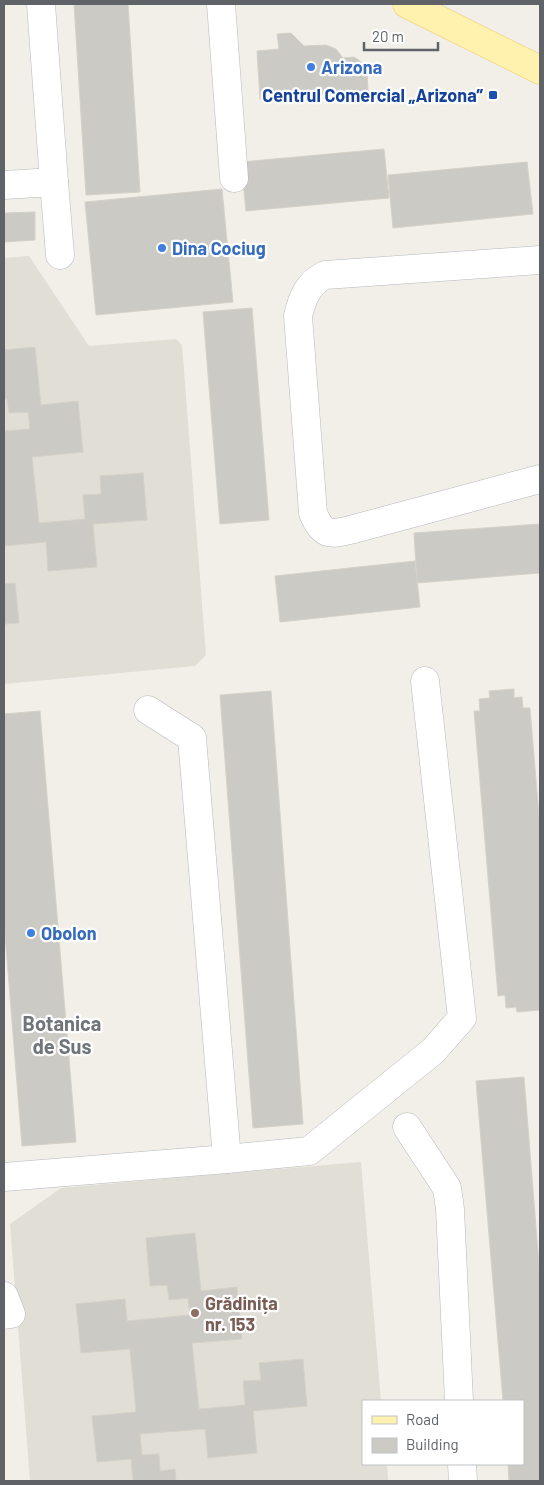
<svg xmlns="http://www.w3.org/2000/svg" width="544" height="1485" viewBox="0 0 544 1485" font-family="Barlow,sans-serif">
<rect width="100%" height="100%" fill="#f1efe8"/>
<!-- education -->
<g fill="#e1ded6">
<path d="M29 256 89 346 176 339 182 345 206 655 195 666 4 684V258Z"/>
<path d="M361 1162 381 1401H363V1464H387L388 1481H30L10 1224 61 1188Z"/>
</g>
<!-- building -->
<g fill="#cccac5" stroke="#d6d1c6">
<path d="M74 4H128L140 192 86 195Z"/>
<path d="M291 33 304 46 326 45 336 49 343 58 354 57 361 62 367 72 368 91 260 99 257 51 279 49 277 34Z"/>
<path d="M384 149 389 198 246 211 241 162Z"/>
<path d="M527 162 533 214 393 228 388 175Z"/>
<path d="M222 189 233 302 96 315 85 202Z"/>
<path d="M35 212V240L4 242V213Z"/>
<path d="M252 308 269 520 220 524 203 312Z"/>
<path d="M35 347 41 405 78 401 83 452 32 457 39 523 85 519 83 495 101 494 100 476 143 473 147 520 93 524 97 567 48 571 46 542 4 546V431L30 429 28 412 9 413 7 399H4V350Z"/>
<path d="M540 524V573L417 583 414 533Z"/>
<path d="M415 561 420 607 280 622 275 576Z"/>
<path d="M15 583 19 623 4 624V584Z"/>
<path d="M514 689V698L522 697 523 708H530L540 828V1010L517 1012 516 1007 506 1008 505 995 498 996 474 711H480L479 699 490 698 489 691Z"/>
<path d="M271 691 303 1124 253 1128 220 695Z"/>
<path d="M40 711 76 1142 22 1146 4 922V714Z"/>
<path d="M524 1077 540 1277V1481H509L508 1464H523V1401H503L476 1081Z"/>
<path d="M195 1233 201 1291 237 1287 242 1339 192 1343 199 1409 245 1405 243 1381 261 1380 259 1363 303 1359 307 1406 253 1411 257 1453 208 1458 205 1429 140 1434 142 1455 159 1454 160 1471 175 1469 176 1481H133L131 1459 97 1462 92 1416 136 1412 130 1349 81 1353 76 1304 125 1299 127 1321 190 1315 188 1298 169 1300 167 1285 150 1286 146 1238Z"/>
</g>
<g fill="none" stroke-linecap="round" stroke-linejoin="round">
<defs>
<g id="minor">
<path d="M221 4 234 178"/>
<path d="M54 182 60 255"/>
<path d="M4 185 54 182 41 4"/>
<path d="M540 260 325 275C308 283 302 299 298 316L313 513C322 535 329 535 350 530L540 479"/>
<path d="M148 710 192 738 227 1159"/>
<path d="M407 1127 447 1188 450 1209 459 1401"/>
<path d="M4 1177 227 1159 309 1151 433 1051 462 1018 425 681"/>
<path d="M4 1296 11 1314 4 1315"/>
<path d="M462 1464 463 1481"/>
</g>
<path id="major" d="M407 4 540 70"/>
</defs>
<!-- minor casing -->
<use href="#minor" stroke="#b5b8bc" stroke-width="29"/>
<!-- major casing -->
<use href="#major" stroke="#f2c960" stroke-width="29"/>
<!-- minor -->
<use href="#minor" stroke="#fff" stroke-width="28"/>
<!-- major -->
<use href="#major" stroke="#fff2af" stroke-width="28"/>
</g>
<!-- markers -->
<g fill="#3f7fe0" stroke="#fff" stroke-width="2">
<circle cx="311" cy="67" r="5"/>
<circle cx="162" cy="248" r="5"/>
<circle cx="31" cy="933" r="5"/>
</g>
<rect fill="#1a4fb4" stroke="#fff" stroke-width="2" x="488" y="90" width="10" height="10" rx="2.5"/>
<circle fill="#8d6e63" stroke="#fff" stroke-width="2" cx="195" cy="1313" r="5"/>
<g text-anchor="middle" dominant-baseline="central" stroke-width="4.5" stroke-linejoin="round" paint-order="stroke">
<!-- shop labels -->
<g font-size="18" font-weight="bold" fill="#366cbe" stroke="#fff" text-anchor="start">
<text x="321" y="67">Arizona</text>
<text x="172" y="248">Dina Cociug</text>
<text x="41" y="933">Obolon</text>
</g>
<!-- transit labels -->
<g font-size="18" font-weight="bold" fill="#164399" stroke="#fff" text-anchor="end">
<text x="483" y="95">Centrul Comercial „Arizona”</text>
</g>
<!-- education labels -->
<g font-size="18" font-weight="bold" fill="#785e54" stroke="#fff" text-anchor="start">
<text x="205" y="1303">Grădinița<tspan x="205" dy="21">nr. 153</tspan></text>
</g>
<!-- quarter labels -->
<g font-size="20" font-weight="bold" fill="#70757a" stroke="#fff">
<text x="62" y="1023">Botanica<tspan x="62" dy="23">de Sus</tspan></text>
</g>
</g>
<!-- border -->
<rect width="544" height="1485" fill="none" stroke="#5f6368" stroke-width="10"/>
<!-- legend -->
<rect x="362" y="1400" width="162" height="65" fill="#ffffff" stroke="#bfc1c3"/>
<rect x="372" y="1416" width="25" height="8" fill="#fff2af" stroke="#bfc1c3"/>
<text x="406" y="1425" font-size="15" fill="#5f6368">Road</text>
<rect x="372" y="1438" width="25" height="15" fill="#cccac5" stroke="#bfc1c3"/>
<text x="406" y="1450" font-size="15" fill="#5f6368">Building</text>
<!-- scale -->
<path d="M364 42v8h74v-8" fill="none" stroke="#5f6368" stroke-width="2.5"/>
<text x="372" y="42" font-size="15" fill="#5f6368" stroke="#ffffff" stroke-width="4" paint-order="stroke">20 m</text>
</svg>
